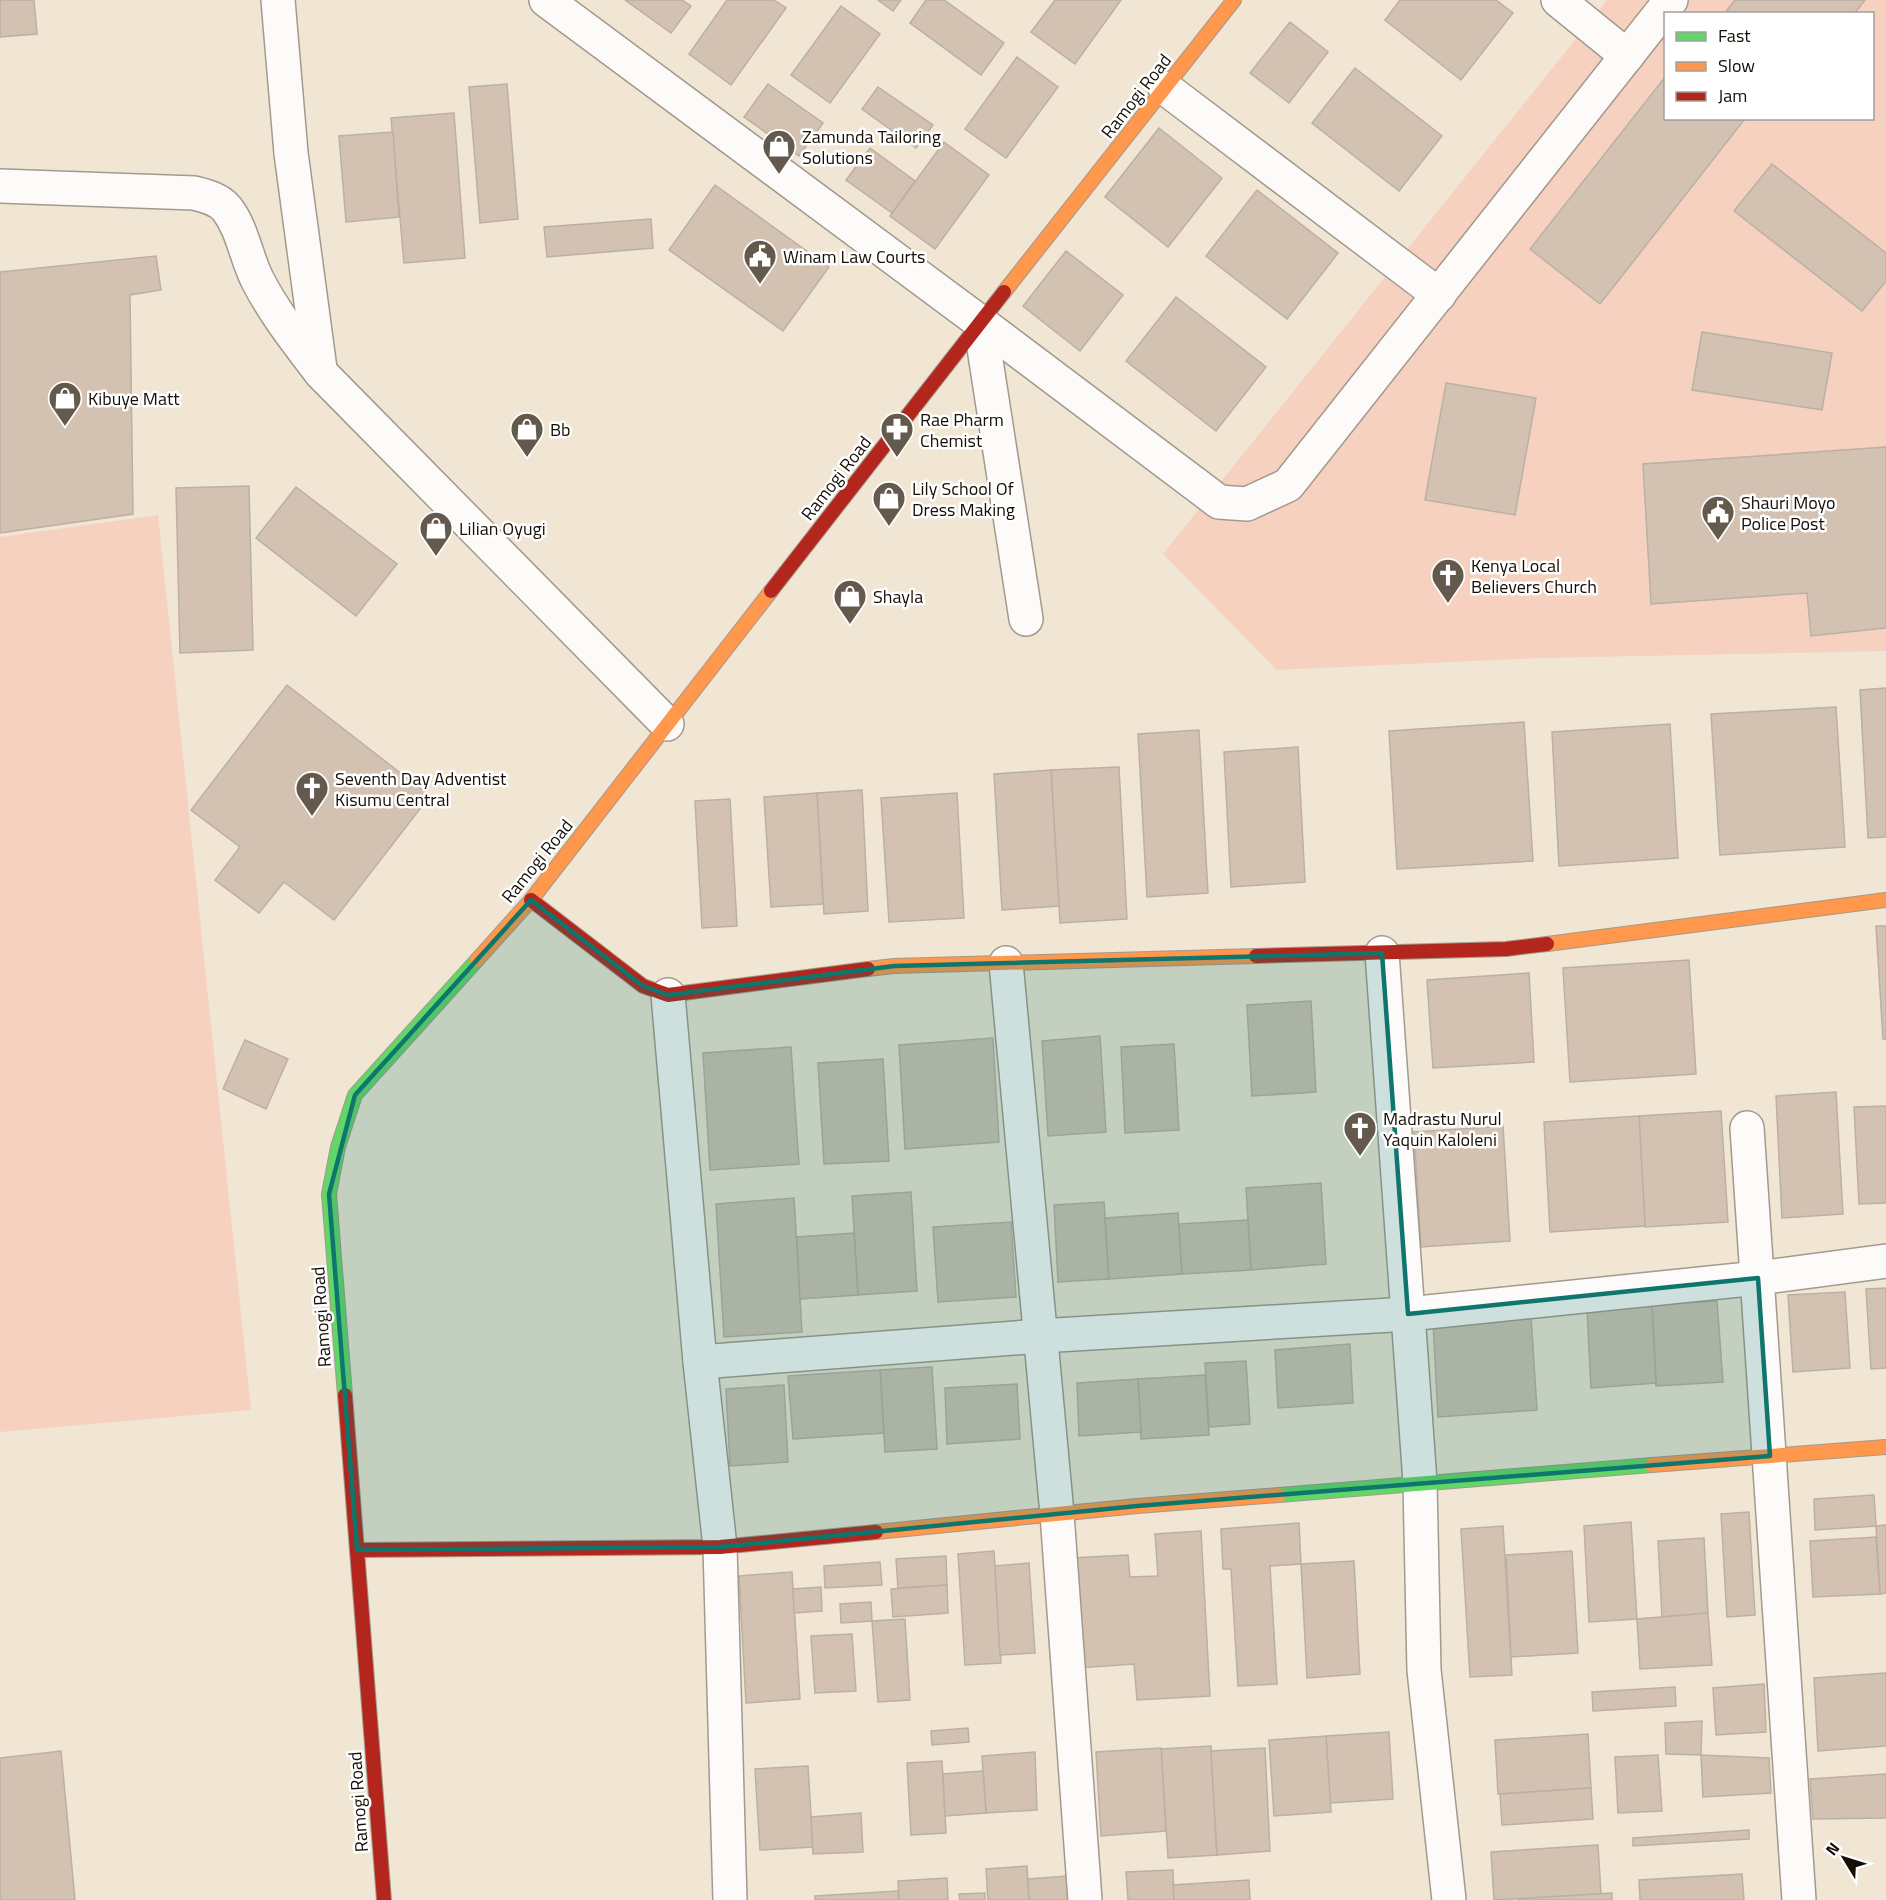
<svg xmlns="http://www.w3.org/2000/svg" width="1886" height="1900" viewBox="0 0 1886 1900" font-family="'Titillium Web',sans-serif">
<rect width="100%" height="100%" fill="#f1e5d4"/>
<!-- green -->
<g fill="#f6d1bf" fill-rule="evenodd">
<path d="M1607 0H1886V651L1539 658 1277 670 1163 554ZM1666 14H1872V118H1666Z"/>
<path d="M158 515 251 1410 0 1432V537Z"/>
</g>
<!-- building -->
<g fill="#d3c2b2" stroke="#bbb0a4" stroke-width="1.5">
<path d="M0 0H34L37 34 0 37Z"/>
<path d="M625 0H682L691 6 671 33Z"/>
<path d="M727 0H774L786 8 731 85 689 54Z"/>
<path d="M878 0H901L893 11Z"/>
<path d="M926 0H944L1004 43 981 75 910 23Z"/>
<path d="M1055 0H1121L1075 64 1031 32Z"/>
<path d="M1400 0H1496L1513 13 1461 80 1385 20Z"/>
<path d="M1735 0H1865L1854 14H1724Z"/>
<path d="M841 6 880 34 830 103 791 75Z"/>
<path d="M1290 22 1328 52 1289 103 1250 73Z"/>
<path d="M1017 57 1058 87 1006 158 965 129Z"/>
<path d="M1355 68 1442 136 1399 191 1312 123Z"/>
<path d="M1666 76V118L1744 120 1600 304 1530 249Z"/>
<path d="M507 84 518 219 480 223 469 87Z"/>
<path d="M768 84 823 123 799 156 744 117Z"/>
<path d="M878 87 933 125 916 148 862 109Z"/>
<path d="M454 113 465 258 404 263 391 118Z"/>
<path d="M1159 128 1222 178 1168 247 1105 197Z"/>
<path d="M393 132 399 217 346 222 339 136Z"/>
<path d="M944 142 989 175 935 249 890 216Z"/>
<path d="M870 148 915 181 892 213 846 180Z"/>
<path d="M1772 164 1886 253V281L1862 311 1734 211Z"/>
<path d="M715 185 829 267 783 331 669 250Z"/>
<path d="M1257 190 1338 253 1287 319 1206 256Z"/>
<path d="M651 219 653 248 547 257 544 227Z"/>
<path d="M1066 251 1123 295 1080 351 1023 306Z"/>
<path d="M156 256 161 290 130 295 133 514 0 533V272Z"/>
<path d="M1176 297 1266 367 1216 431 1126 361Z"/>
<path d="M1702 332 1832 353 1822 410 1692 390Z"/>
<path d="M1446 383 1536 398 1515 515 1425 500Z"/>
<path d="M1886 447V628L1811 636 1807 593 1651 604 1643 464Z"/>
<path d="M249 486 253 650 180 653 176 488Z"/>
<path d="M296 487 397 564 356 616 256 538Z"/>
<path d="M287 685 430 796 334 920 284 882 259 913 215 880 240 847 191 810Z"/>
<path d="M1886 688V837L1868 838 1860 690Z"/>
<path d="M1836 707 1845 847 1720 855 1711 714Z"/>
<path d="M1524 722 1533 861 1397 869 1389 731Z"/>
<path d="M1670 724 1678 858 1559 866 1552 732Z"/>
<path d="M1199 730 1208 893 1147 897 1138 734Z"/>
<path d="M1298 747 1305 882 1231 887 1224 752Z"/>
<path d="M1119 767 1127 919 1060 923 1051 770Z"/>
<path d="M1051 770 1059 906 1002 910 994 774Z"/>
<path d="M862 790 868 911 824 914 817 793Z"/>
<path d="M817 793 823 904 771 907 764 797Z"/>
<path d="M957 793 964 918 889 922 881 798Z"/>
<path d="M730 799 737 926 702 928 695 801Z"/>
<path d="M1876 926H1886V1039H1883Z"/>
<path d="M1689 960 1696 1074 1570 1082 1563 968Z"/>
<path d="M1529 973 1534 1062 1433 1068 1427 980Z"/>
<path d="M1311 1001 1316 1092 1252 1096 1247 1005Z"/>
<path d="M1100 1036 1106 1132 1048 1136 1042 1041Z"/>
<path d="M993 1038 999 1142 905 1149 899 1045Z"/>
<path d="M245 1040 288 1059 266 1109 223 1089Z"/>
<path d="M1174 1044 1179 1130 1125 1133 1121 1047Z"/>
<path d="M791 1047 799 1164 710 1170 703 1053Z"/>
<path d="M883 1059 889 1161 824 1164 818 1063Z"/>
<path d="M1836 1092 1843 1214 1782 1218 1776 1096Z"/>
<path d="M1886 1106V1203L1859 1204 1854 1107Z"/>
<path d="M1721 1111 1728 1222 1645 1227 1639 1116Z"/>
<path d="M1639 1116 1645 1226 1550 1232 1544 1122Z"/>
<path d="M1503 1126 1510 1241 1421 1247 1414 1132Z"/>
<path d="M1321 1183 1326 1264 1251 1270 1246 1188Z"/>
<path d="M911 1192 917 1291 858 1295 852 1196Z"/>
<path d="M794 1198 802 1332 724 1337 716 1204Z"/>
<path d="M1104 1202 1109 1279 1058 1282 1054 1205Z"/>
<path d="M1178 1213 1182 1274 1109 1279 1105 1218Z"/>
<path d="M1248 1220 1251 1270 1182 1274 1179 1224Z"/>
<path d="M1011 1222 1016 1297 938 1302 933 1227Z"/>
<path d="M854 1233 858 1295 800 1299 797 1237Z"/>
<path d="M1886 1288V1368L1871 1369 1866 1289Z"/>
<path d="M1845 1292 1850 1368 1793 1372 1788 1295Z"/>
<path d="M1717 1301 1723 1382 1656 1386 1652 1305Z"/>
<path d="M1652 1305 1656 1383 1591 1388 1587 1309Z"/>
<path d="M1531 1316 1537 1410 1438 1417 1433 1323Z"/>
<path d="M1350 1344 1353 1403 1278 1408 1275 1350Z"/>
<path d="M1246 1361 1250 1424 1209 1427 1205 1363Z"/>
<path d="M932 1367 937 1449 885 1452 880 1370Z"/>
<path d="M880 1370 884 1433 793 1439 788 1376Z"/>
<path d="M1205 1375 1209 1435 1141 1439 1138 1379Z"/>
<path d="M1138 1379 1141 1432 1079 1436 1077 1383Z"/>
<path d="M1017 1384 1020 1439 947 1444 945 1388Z"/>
<path d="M784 1385 788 1462 730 1466 726 1389Z"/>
<path d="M1874 1495 1876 1526 1815 1530 1814 1499Z"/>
<path d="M1749 1512 1755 1615 1727 1617 1721 1514Z"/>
<path d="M1631 1522 1637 1619 1589 1622 1584 1526Z"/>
<path d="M1299 1523 1301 1564 1270 1566 1277 1684 1238 1686 1231 1569H1223L1221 1529Z"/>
<path d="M1886 1525V1593L1880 1594 1876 1526Z"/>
<path d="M1503 1526 1512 1675 1470 1677 1461 1529Z"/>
<path d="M1201 1531 1210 1696 1137 1700 1134 1664 1078 1668 1072 1558 1128 1555 1130 1577 1158 1576 1155 1534Z"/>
<path d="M1876 1537 1880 1594 1813 1597 1810 1541Z"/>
<path d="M1704 1538 1708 1613 1662 1617 1658 1541Z"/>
<path d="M994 1551 1001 1663 965 1665 958 1554Z"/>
<path d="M1572 1551 1578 1653 1511 1657 1506 1555Z"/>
<path d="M946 1556 947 1585 898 1588 896 1559Z"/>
<path d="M1354 1561 1360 1674 1307 1678 1301 1564Z"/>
<path d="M880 1562 882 1585 825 1588 824 1566Z"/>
<path d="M1029 1563 1035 1653 1000 1655 995 1566Z"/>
<path d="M792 1572 800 1699 746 1703 739 1576Z"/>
<path d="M947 1585 948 1613 893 1617 891 1589Z"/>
<path d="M821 1587 822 1611 794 1613 793 1589Z"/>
<path d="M871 1602 872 1621 841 1623 840 1604Z"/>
<path d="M1708 1613 1712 1665 1640 1669 1637 1619Z"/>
<path d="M905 1619 910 1700 878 1702 872 1621Z"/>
<path d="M852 1634 856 1691 815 1693 811 1636Z"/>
<path d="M1886 1673V1746L1818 1751 1814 1678Z"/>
<path d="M1764 1684 1766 1732 1716 1735 1713 1688Z"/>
<path d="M1675 1687 1676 1706 1593 1711 1592 1692Z"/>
<path d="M1702 1721 1701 1755 1666 1754 1665 1723Z"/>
<path d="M968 1728 969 1742 932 1745 931 1731Z"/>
<path d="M1389 1732 1393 1799 1330 1803 1326 1736Z"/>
<path d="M1588 1734 1591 1788 1498 1794 1495 1740Z"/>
<path d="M1326 1736 1331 1812 1274 1816 1269 1740Z"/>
<path d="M1211 1746 1217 1855 1168 1858 1161 1749Z"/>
<path d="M1161 1748 1166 1831 1101 1836 1096 1752Z"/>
<path d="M1265 1748 1270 1851 1217 1855 1211 1751Z"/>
<path d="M61 1751 75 1900H0V1758Z"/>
<path d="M1035 1752 1037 1810 986 1813 982 1756Z"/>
<path d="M1658 1755 1662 1811 1618 1813 1615 1757Z"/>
<path d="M1701 1755 1769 1758 1771 1793 1703 1797Z"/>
<path d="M942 1761 946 1833 911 1835 907 1763Z"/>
<path d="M808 1766 813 1847 760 1850 755 1769Z"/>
<path d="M983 1771 986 1813 945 1816 943 1774Z"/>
<path d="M1886 1774V1818L1813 1819 1810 1779Z"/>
<path d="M1591 1788 1593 1819 1502 1825 1500 1794Z"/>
<path d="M861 1813 863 1852 813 1854 811 1817Z"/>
<path d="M1749 1830V1839L1633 1846V1838Z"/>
<path d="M1598 1845 1601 1894 1494 1900 1491 1852Z"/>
<path d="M1027 1866 1029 1900H988L986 1869Z"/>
<path d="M1173 1870 1174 1900H1128L1126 1872Z"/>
<path d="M1742 1874 1744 1900H1640L1639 1880Z"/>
<path d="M1067 1876 1068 1900H1029L1028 1879Z"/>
<path d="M947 1878 948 1900H899L898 1881Z"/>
<path d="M1249 1880 1250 1900H1174L1173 1885Z"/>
<path d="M898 1891 899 1900H815V1896Z"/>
<path d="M985 1893V1900H960L959 1894Z"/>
<path d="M1612 1893V1900H1518V1899Z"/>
</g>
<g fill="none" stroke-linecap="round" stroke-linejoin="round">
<defs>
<g id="street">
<path d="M278 0 291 153 320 369"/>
<path d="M546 0 980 322 1026 619"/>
<path d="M1558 0 1627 56"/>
<path d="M1165 88 1439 295"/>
<path d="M0 186 194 193C206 196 219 199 227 209 243 230 246 258 258 281 275 314 299 344 321 373L667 724"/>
<path d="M980 322 1219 502 1247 504 1288 485 1671 0"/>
<path d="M1382 953 1420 1482 1424 1670 1449 1900"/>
<path d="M1006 963 1057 1514 1085 1900"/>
<path d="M668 995 700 1362 720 1547 730 1900"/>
<path d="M1747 1128 1799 1900"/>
<path d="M700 1362 1040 1336 1408 1314 1758 1278 1886 1261"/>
</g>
<g id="fast">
<path d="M345 1395 329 1194 338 1147 355 1095 477 960"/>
<path d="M1279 1495 1652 1465"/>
</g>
<g id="slow">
<path d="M1004 292 1234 0"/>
<path d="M1547 944 1886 900"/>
<path d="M477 960 531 900 771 591"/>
<path d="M868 969 894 966 1256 956"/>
<path d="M1652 1465 1886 1447"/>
<path d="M876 1532 1137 1506 1279 1495"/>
</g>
<g id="jam">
<path d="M771 591 1004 292"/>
<path d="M531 900 643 986 668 995 868 969"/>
<path d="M1256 956 1506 949 1547 944"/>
<path d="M345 1395 384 1900"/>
<path d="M357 1550 720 1547 876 1532"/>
</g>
</defs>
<!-- street casing -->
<use href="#street" stroke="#a39a8d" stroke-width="36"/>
<!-- fast casing -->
<use href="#fast" stroke="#a39a8d" stroke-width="16"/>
<!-- slow casing -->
<use href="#slow" stroke="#a39a8d" stroke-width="16"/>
<!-- jam casing -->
<use href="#jam" stroke="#a39a8d" stroke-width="16"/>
<!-- street -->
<use href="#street" stroke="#fdfbf9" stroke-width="33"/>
<!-- fast -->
<use href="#fast" stroke="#63d668" stroke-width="14"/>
<!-- slow -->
<use href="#slow" stroke="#ff974d" stroke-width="14"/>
<!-- jam -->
<use href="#jam" stroke="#b3261e" stroke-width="14"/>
</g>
<!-- marked area -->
<path fill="#0f766e" fill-opacity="0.2" stroke="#0f766e" stroke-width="4.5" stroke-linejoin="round" d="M531 900 643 986 668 995 894 966 1382 953 1408 1314 1758 1278 1770 1456 1137 1506 720 1547 357 1550 329 1194 355 1095Z"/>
<!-- icons -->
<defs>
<symbol id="shop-pin" viewBox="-11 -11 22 30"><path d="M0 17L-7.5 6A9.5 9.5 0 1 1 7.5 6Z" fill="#63594d" stroke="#fff"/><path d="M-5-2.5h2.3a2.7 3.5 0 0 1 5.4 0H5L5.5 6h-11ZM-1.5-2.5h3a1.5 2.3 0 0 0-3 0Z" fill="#fff"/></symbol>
<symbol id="civic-pin" viewBox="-11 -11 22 30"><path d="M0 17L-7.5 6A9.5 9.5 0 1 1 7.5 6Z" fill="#63594d" stroke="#fff"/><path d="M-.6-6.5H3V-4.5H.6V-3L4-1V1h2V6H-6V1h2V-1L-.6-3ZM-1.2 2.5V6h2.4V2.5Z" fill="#fff"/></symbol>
<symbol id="pharmacy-pin" viewBox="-11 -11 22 30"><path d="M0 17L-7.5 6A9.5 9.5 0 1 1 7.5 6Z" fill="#63594d" stroke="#fff"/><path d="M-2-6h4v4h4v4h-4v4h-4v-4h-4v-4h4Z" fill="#fff"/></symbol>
<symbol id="church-pin" viewBox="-11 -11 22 30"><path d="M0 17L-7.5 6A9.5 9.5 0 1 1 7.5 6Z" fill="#63594d" stroke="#fff"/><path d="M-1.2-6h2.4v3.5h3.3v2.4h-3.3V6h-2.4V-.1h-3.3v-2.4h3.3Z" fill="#fff"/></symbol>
</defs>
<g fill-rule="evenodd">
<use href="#shop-pin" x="760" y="127" width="38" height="52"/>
<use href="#civic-pin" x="741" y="237" width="38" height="52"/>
<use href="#shop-pin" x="46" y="379" width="38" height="52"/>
<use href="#shop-pin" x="508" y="410" width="38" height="52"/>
<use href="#pharmacy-pin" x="878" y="410" width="38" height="52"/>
<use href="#shop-pin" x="870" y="479" width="38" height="52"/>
<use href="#civic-pin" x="1699" y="493" width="38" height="52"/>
<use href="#shop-pin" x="417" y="509" width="38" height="52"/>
<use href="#church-pin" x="1429" y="556" width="38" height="52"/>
<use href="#shop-pin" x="831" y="577" width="38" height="52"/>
<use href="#church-pin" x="293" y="769" width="38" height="52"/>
<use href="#church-pin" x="1341" y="1109" width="38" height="52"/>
</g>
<g text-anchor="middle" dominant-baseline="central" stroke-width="5" stroke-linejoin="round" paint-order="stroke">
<!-- street labels -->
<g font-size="18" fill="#160e05" stroke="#fff">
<text transform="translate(1136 96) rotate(-52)">Ramogi Road</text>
<text transform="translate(836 478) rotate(-52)">Ramogi Road</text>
<text transform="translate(537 861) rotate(-51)">Ramogi Road</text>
<text transform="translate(321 1317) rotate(-94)">Ramogi Road</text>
<text transform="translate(358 1802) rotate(-94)">Ramogi Road</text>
</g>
<!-- poi labels -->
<g font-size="18" fill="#160e05" stroke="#fff" text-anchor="start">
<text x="802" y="136">Zamunda Tailoring<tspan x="802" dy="21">Solutions</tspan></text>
<text x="783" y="256">Winam Law Courts</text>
<text x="88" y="398">Kibuye Matt</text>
<text x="920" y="419">Rae Pharm<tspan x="920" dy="21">Chemist</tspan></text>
<text x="550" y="429">Bb</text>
<text x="912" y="488">Lily School Of<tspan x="912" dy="21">Dress Making</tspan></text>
<text x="1741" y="502">Shauri Moyo<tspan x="1741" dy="21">Police Post</tspan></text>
<text x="459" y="528">Lilian Oyugi</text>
<text x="1471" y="565">Kenya Local<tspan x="1471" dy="21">Believers Church</tspan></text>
<text x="873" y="596">Shayla</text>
<text x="335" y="778">Seventh Day Adventist<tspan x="335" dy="21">Kisumu Central</tspan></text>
<text x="1383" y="1118">Madrastu Nurul<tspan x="1383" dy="21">Yaquin Kaloleni</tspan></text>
</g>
</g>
<!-- legend -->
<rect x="1664" y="12" width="210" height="108" fill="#ffffff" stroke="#a29f9b" stroke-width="1.5"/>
<rect x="1676" y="32" width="30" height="9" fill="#63d668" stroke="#a29f9b" stroke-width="1.5"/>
<text x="1718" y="42" font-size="18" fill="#160e05">Fast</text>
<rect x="1676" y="62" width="30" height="9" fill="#ff974d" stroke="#a29f9b" stroke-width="1.5"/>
<text x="1718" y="72" font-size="18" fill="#160e05">Slow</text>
<rect x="1676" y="92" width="30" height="9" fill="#b3261e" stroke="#a29f9b" stroke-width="1.5"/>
<text x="1718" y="102" font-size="18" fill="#160e05">Jam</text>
<!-- north arrow -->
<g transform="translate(1844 1858) rotate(308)" stroke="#ffffff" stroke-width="4.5" paint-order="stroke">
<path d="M0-4.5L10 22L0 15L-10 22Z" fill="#160e05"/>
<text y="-9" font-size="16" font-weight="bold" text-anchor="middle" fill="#160e05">N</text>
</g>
</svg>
